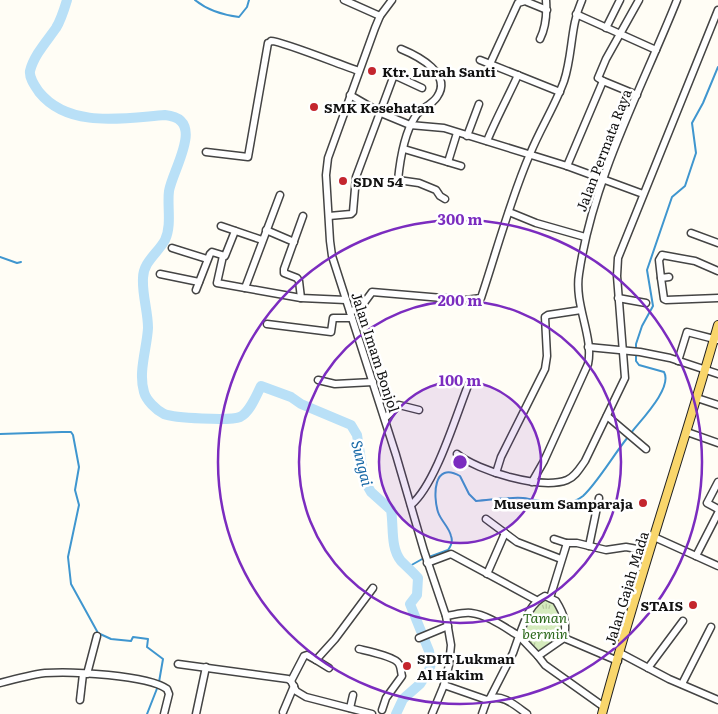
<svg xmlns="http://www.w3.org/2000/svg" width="718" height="714" viewBox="0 0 718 714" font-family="Literata,serif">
<defs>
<pattern id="grass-tufts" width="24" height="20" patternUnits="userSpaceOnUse" patternTransform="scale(1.25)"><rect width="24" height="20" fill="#d5ebbd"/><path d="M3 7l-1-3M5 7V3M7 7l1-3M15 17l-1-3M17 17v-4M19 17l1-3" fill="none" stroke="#b6c8a1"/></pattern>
</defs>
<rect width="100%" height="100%" fill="#fffdf5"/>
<!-- grass -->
<path fill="url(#grass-tufts)" d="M545 599C563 606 563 617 563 635L538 654 521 634C525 620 534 608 545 599Z"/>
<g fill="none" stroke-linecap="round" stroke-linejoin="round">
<!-- stream -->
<g stroke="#3f96cf" stroke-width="2">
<path d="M195 0C207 10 223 15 239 17L247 7 249 0"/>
<path d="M0 257 17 263 21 262"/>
<path d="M631 433C640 421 673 388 664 372L639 365 636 361V344L642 326 653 306 647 270 672 197 685 186 696 153 692 123 703 103 718 67"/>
<path d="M0 434 62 432H71L73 435 79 467 75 490 79 505 68 557 71 584 98 633 111 639 131 641 133 637 148 639 147 647 163 659 159 682"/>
<path d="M429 557 448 550C451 546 453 541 451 536 449 527 441 521 438 512 433 496 433 461 460 476L469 494 476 501C491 500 508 497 523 498 542 500 565 511 583 496 598 482 614 454 628 437"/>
<path d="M408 567 424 558"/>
<path d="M147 714 158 686"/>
</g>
<!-- river -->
<path stroke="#b9e0f7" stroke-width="10" d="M67 0C64 10 61 20 56 28 47 41 34 55 30 71 29 78 35 86 39 92 69 129 124 118 165 115 207 119 173 168 169 191 167 206 172 225 165 240 158 253 143 262 143 278 142 295 148 311 148 328 147 348 138 372 144 392 146 400 156 410 164 414 174 418 230 421 240 417 250 412 256 396 261 386L291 397 301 404 351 425 357 435 364 480 371 492 391 510C394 527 390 547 401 561 407 567 413 572 418 578L417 595 410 604 429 651 431 664 429 670 420 684 403 699 396 714"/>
<defs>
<g id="minor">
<path d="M344 0 380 16"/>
<path d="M392 0 380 16 375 28 328 158 326 175 330 241 332 256 396 455 424 551 446 616 451 645 449 665 444 685 432 714"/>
<path d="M576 14 656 50"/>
<path d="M606 28 620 0"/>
<path d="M540 39C546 27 547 14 546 0"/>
<path d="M401 49C418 56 453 74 437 97 431 106 420 108 415 117 404 134 400 160 398 180L419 183 436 190 440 196 445 199"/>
<path d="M480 60 560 92"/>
<path d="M490 64 518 3 525 1 547 10"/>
<path d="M603 81 598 78 606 59 639 0"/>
<path d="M350 95 381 113 410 125 444 128 567 166 643 194"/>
<path d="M467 136 479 104"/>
<path d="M487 141C496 119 508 97 518 75"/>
<path d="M404 149 461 166"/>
<path d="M206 152 248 157 268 43C269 43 270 42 271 41 279 40 346 67 359 71"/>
<path d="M448 162 457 133"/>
<path d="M567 166 603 81 637 95"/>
<path d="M509 212 536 223 585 237"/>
<path d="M303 216 284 269V273L297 278 299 281 301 298 346 300"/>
<path d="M329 216 351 214 353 212 356 177 394 75 422 88"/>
<path d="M221 226 262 240"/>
<path d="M266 230 294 242"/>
<path d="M691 233 718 243"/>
<path d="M172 248 207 259"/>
<path d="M223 256 217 283 301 298"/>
<path d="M160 274 199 282"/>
<path d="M669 277 661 278 659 260 662 255 695 261 718 271"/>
<path d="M661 278 664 299 666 300 718 298"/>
<path d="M245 288 280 195"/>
<path d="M196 290 210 254 212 252 225 256 235 231"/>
<path d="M618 298 646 303"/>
<path d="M350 312 361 307 372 292 466 300 481 298C497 250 510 200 530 154 540 129 555 106 564 81 573 54 570 26 582 0"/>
<path d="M267 324 331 332 333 318H352"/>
<path d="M588 347 640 352 670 358 718 374"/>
<path d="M678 361 687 332 718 340"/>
<path d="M318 380 335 384 373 382"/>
<path d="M697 398 718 405"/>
<path d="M607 416 646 449"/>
<path d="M385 418 399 405 419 410"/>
<path d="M687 432 718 443"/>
<path d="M457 454C478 471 541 490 567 480 575 477 580 468 585 461L625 378 617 276 618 258 718 10"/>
<path d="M496 473 501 457 545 369 547 356 545 317 548 315 581 310"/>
<path d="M532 482 544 461 588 364C594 337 574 305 579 274 593 178 641 90 677 0"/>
<path d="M718 482 707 503 718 509"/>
<path d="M411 505C436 484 456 415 469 383"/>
<path d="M486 519 517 542 561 559"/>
<path d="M654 537 718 566"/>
<path d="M554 539 566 543"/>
<path d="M589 546 599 498"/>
<path d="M696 556 718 513"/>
<path d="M427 563 451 554 536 600"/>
<path d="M487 574 505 533"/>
<path d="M550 598 567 543H577L606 550 626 547 648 551"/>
<path d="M446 616C454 615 463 612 471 613 488 615 504 627 519 636L513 653 490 698"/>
<path d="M419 638 448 626"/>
<path d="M564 638 538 656 519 636C525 621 529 604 545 596L556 601C564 614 567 623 564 638L618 661"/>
<path d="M359 649C367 651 396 657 399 664 401 667 401 673 402 676L386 698 382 710"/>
<path d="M620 653 669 679 718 700"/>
<path d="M538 656 545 665 604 707"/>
<path d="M316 660 329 668"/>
<path d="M178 664 288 679 291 681 296 691 306 697 372 714"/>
<path d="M648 668 683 621"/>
<path d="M87 674 97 636"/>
<path d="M291 681 304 656 307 655 316 660 335 639 373 588"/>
<path d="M0 683C15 679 30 675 45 673 71 671 147 675 167 689L169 694 164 714"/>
<path d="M682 684 711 627"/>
<path d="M444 685 487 700C501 692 516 706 527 714"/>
<path d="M80 700 83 674"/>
<path d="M350 708 353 695"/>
<path d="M283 712 294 686"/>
<path d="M196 714 206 667"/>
<path d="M482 714 487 700"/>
</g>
<path id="major" d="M602 714C637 583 681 455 718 325"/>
</defs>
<!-- minor casing -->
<use href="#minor" stroke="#444" stroke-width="9"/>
<!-- major casing -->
<use href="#major" stroke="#222" stroke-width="10"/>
<!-- minor -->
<use href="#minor" stroke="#fff" stroke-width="6"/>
<!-- major -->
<use href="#major" stroke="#f9d66b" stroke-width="8"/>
</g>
<!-- distance rings -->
<circle cx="460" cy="462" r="81" fill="#7b2cbf" fill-opacity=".12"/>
<g fill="none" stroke="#7b2cbf" stroke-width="2.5">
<circle cx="460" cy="462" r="81"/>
<circle cx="460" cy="462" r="161"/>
<circle cx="460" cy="462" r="242"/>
</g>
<!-- markers -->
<g fill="#c4262e" stroke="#fff" stroke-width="2">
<circle cx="372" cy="71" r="5"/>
<circle cx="314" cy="107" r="5"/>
<circle cx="343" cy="181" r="5"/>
<circle cx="643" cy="503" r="5"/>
<circle cx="693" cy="605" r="5"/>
<circle cx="407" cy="666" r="5"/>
</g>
<g text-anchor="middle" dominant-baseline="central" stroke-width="5" stroke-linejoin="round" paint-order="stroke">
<!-- poi labels -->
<g font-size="14" font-weight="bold" fill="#111" stroke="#fff" text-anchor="start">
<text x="382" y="71">Ktr. Lurah Santi</text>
<text x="324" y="107">SMK Kesehatan</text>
<text x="353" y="181">SDN 54</text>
<text x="633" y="503" text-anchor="end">Museum Samparaja</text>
<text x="683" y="605" text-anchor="end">STAIS</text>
<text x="417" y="658">SDIT Lukman<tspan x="417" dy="16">Al Hakim</tspan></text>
</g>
<!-- street labels -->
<g font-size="14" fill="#111" stroke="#fff">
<text transform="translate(603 150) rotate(-69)">Jalan Permata Raya</text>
<text transform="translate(376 352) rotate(72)">Jalan Imam Bonjol</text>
<text transform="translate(626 588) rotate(-73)">Jalan Gajah Mada</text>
</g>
<!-- park labels -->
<g font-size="14" font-style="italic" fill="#2f6b1f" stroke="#fff">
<text x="545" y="617">Taman<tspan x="545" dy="16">bermin</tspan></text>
</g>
<!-- water labels -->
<g font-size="15" font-style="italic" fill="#1768a6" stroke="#fff">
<text transform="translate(363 463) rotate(76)">Sungai</text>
</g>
</g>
<circle cx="460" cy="462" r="8" fill="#7b2cbf" stroke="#fff" stroke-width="2.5"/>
<g font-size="15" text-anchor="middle" font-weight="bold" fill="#7b2cbf" stroke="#fff" stroke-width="5" stroke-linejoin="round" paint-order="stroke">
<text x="460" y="225">300 m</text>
<text x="460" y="306">200 m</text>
<text x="460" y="386">100 m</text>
</g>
</svg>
